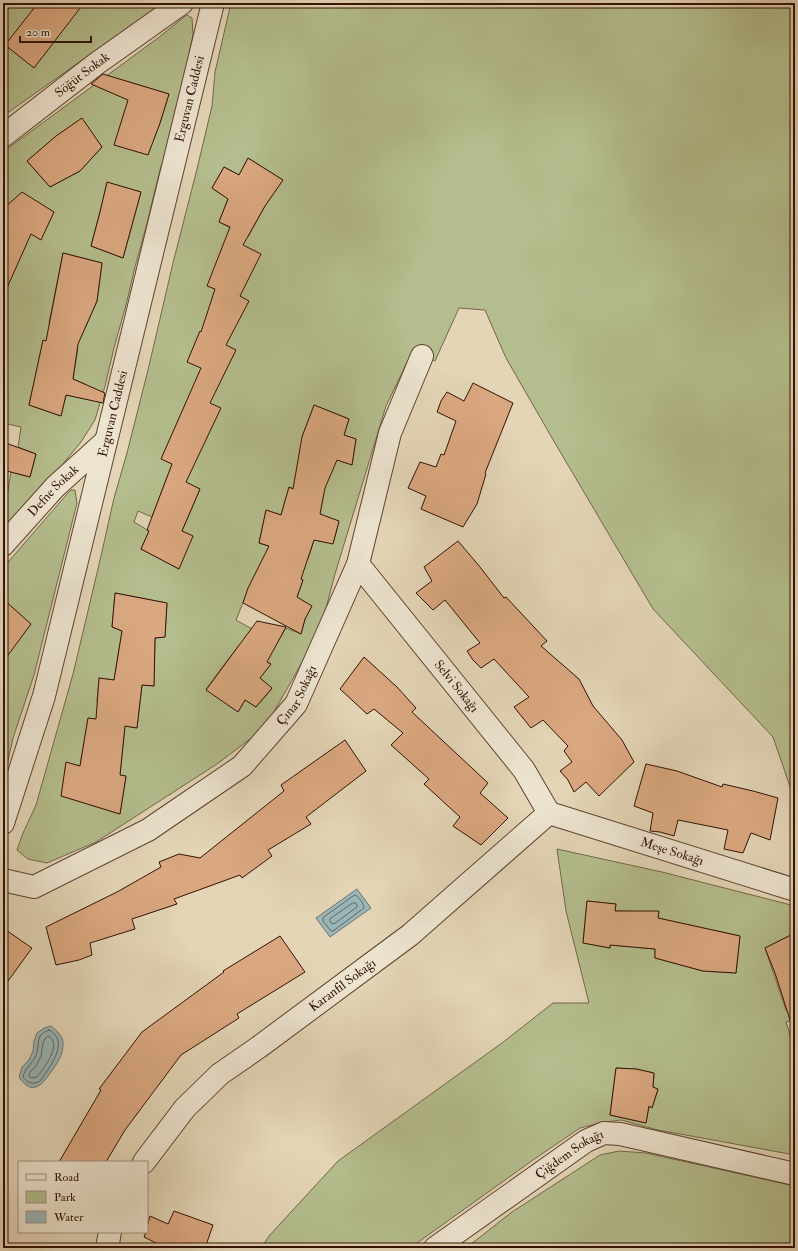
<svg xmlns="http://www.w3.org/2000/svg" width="798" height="1251" viewBox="0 0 798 1251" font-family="'IM FELL Double Pica',serif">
<rect width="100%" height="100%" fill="#e3d5b6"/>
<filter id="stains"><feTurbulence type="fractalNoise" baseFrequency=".005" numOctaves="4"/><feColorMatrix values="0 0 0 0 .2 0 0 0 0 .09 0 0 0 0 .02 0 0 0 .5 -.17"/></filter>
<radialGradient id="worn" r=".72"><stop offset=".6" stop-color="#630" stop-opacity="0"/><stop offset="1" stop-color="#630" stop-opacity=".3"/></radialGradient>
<!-- green -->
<g fill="#b4bd8d" stroke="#736749" fill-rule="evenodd">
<path d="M3 3H163L3 116Z"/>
<path d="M231 3H795V801L773 737 653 609 552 438 506 358 485 310 459 308 435 361 414 348 386 406 335 574 321 627 300 666 267 724 258 733 217 764 96 842 47 863 28 859 17 850 23 833 36 805 73 674 101 556 114 498 127 453 148 370 173 263 197 169 212 106 215 72ZM248 158 283 180 265 206 248 237 219 222 228 199 212 188 224 167 239 175ZM314 405 349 419 344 435 356 439 352 465 337 460 302 437ZM168 475 200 489 182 531 179 569 141 549 149 531 134 522 138 511 152 517ZM289 487 323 498 320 514 339 522 333 543 314 540 308 559 259 543 266 510 281 515ZM262 561 303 580 297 597 311 607 305 619 301 634 286 628 277 643 236 620 248 590ZM115 593 167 603 165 637 155 638 154 686 142 685 137 728 125 726 120 775 126 777 120 814 62 796 66 763 80 766 88 718 100 720 103 705 97 702 99 678 114 680 122 631 112 627ZM239 645 271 664 260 678 272 689 256 707 245 700 238 712 206 689Z"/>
<path d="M187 15 192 18 193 35 174 127 160 170 146 227 135 267 126 305 114 348 105 386 95 420 81 442 58 470 3 528V495L7 496 11 472 30 477 36 454 18 447 21 427 3 423V152L158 38 184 17ZM122 80 169 94 160 123 148 154ZM81 119 102 147 80 171 50 187 27 161 54 138ZM107 183 141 192 123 258 91 246 100 212ZM63 253 102 263 97 301 82 335 49 323ZM43 341 78 348 73 379 85 384 82 398 66 395 61 416 29 405Z"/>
<path d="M71 490H75L77 503 34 675 13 738 3 784V660L31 624 3 601V568L67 494Z"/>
<path d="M557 849 662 872 795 906V933L765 948 786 1010 795 1019 786 1022 795 1051V1155L658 1130 621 1120 600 1123 580 1128 533 1160 410 1248H261L269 1236 338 1161 502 1043 553 1003H589L566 911ZM587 901 616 904 615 911 659 912 658 918 740 936 736 973 703 971 655 958V949L610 945V948L583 943ZM616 1068 636 1069 654 1073 653 1087 658 1090 652 1108 649 1106 646 1123 610 1115Z"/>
<path d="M619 1151 646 1153 790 1185 795 1188V1248H466L512 1212 600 1155Z"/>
</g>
<!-- water -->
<g fill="#99b6b8" stroke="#707470">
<path d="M357 889 371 908 330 937 316 918Z"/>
<path d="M51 1026C56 1030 63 1036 63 1043 64 1053 57 1064 51 1072 41 1086 32 1096 19 1077L22 1067 29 1060 33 1051 34 1041 37 1033 44 1028Z"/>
</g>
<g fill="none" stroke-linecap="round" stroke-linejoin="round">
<!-- shore -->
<g stroke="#66645e" stroke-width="1">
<path d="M355 895C359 897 364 904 364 908L333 931H331L323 921V918Z"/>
<path d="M353 903H356L357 905V907L334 924 331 923 330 921V919Z"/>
<path d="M49 1030C71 1041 49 1068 40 1081 34 1085 27 1083 23 1077 25 1067 35 1062 37 1052 39 1046 37 1040 41 1035 43 1033 46 1031 49 1030Z"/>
<path d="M48 1036C64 1043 43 1069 37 1077L31 1078 29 1076 30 1072 36 1066 41 1056 43 1043 45 1039Z"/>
</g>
</g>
<!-- building -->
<g fill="#daa880" stroke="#321105">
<path d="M38 3H84L34 68 5 45Z"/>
<path d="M103 74 169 94 160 123 148 155 114 145 128 100 91 84Z"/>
<path d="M82 118 102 147 80 171 50 187 27 161 56 136Z"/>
<path d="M248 158 283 180 265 206 243 245 261 254 240 296 249 301 226 345 236 350 210 403 221 408 186 482 200 489 182 531 193 536 179 569 141 549 149 531 147 530 172 464 161 459 201 368 187 362 200 331 201 332 215 289 207 286 230 227 219 222 228 199 212 188 224 167 239 175Z"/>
<path d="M107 182 141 192 123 258 91 246 100 212Z"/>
<path d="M22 192 54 212 41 240 31 234 3 297V209Z"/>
<path d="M63 253 102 263 97 301 78 344 73 379 105 393 103 403 66 395 61 416 29 405 43 340 46 341Z"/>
<path d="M473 383 513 403 485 473 486 474 477 504 463 527 421 509 426 496 408 488 420 462 436 467 441 454 444 455 456 421 437 412 441 401 447 392 464 401Z"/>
<path d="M314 405 349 419 344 435 356 439 352 465 337 460 325 488 320 514 339 521 333 544 314 540 301 579 303 580 297 597 312 606 305 619 301 634 243 603 248 588 269 546 259 543 266 510 281 515 289 487 293 489 302 437Z"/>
<path d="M3 442 36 454 30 477 3 470Z"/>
<path d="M458 541 480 567 504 598 506 597 547 641 541 646 579 679 593 706 622 740 634 762 599 796 586 782 574 792 568 780 560 771 572 762 564 751 568 746 543 720 531 728 514 707 529 697 494 659 481 668 473 660 467 651 480 643 445 600 433 610 416 593 432 581 424 567Z"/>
<path d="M115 593 167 603 165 637 155 638 154 686 142 685 137 728 125 726 120 775 126 776 120 814 61 796 66 762 80 766 88 718 96 719 99 678 114 680 122 631 112 627Z"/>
<path d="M3 599 31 624 3 662Z"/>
<path d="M257 621 286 627 267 662 271 664 260 678 272 688 256 707 245 700 238 712 206 690Z"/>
<path d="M364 657 397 687 416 708 412 712 488 783 480 793 508 818 481 845 453 826 460 817 424 784 429 779 391 745 403 733 374 709 367 714 340 689Z"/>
<path d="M345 740 366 771 306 817 311 824 268 850 272 856 242 878 240 875 174 899 177 904 132 919 135 929 90 943 92 955 79 960 56 965 46 927 117 892 161 867 159 862 179 854 200 858 284 791 281 785Z"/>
<path d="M646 764 677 771 722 787 723 784 753 791 778 798 770 840 751 833 743 853 724 849 728 830 678 820 674 836 660 832 650 831 653 813 634 806Z"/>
<path d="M587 901 616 904 615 911H659L658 918 740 936 736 973 703 971 655 958V949L610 945V948L583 943Z"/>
<path d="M3 928 32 948 3 988Z"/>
<path d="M795 933V1023H791L775 973 765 948Z"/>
<path d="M280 936 305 972 237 1014 239 1018 181 1055 125 1130 106 1162H59L101 1090 99 1089 142 1032 224 972 223 971Z"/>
<path d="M616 1068 636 1069 654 1073 653 1087 658 1089 652 1108 649 1106 646 1123 610 1115Z"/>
<path d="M174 1211 213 1225 205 1248H166L144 1237 146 1232H147V1227L150 1216 168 1224Z"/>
</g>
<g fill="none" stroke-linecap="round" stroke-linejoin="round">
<defs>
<g id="street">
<path id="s1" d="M3 136 96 64 182 3"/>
<path id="s2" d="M3 545 55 487 106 441"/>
<path id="s3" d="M358 564 524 770 549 813"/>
<path id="s4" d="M549 813 795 890"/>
<path id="s5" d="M3 823 44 696 213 3"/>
<path id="s6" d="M3 880 34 887 148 830 242 766 296 704 358 564 390 433 422 356"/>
<path id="s7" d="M144 1162 185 1108 220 1074 259 1047 410 935 549 813"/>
<path d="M107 1248 110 1232"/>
<path id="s8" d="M435 1248 586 1141 604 1133 620 1134 795 1174"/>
</g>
</defs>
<!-- street casing -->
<use href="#street" stroke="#5e4231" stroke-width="24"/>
<!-- street -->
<use href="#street" stroke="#ede4d0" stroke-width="22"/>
</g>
<g text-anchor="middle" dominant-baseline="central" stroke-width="3" stroke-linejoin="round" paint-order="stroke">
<!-- street labels -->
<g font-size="13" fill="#321105" stroke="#ede4d0">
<text stroke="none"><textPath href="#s1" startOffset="100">Söğüt Sokak</textPath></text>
<text stroke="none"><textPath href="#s5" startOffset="748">Erguvan Caddesi</textPath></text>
<text stroke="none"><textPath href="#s5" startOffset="424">Erguvan Caddesi</textPath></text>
<text stroke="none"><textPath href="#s2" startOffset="74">Defne Sokak</textPath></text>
<text stroke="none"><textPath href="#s3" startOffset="157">Selvi Sokağı</textPath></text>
<text stroke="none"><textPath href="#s6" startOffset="363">Çınar Sokağı</textPath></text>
<text stroke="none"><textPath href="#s4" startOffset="129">Meşe Sokağı</textPath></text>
<text stroke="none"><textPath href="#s7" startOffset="268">Karanfil Sokağı</textPath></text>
<text stroke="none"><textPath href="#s8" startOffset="164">Çiğdem Sokağı</textPath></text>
</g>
</g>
<!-- margin -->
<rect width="798" height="1251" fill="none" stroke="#e3d5b6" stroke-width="16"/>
<rect x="4" y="4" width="790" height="1243" fill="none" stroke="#321105" stroke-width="2"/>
<rect x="8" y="8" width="782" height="1235" fill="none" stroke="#321105"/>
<!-- legend -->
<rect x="18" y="1161" width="130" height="72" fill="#ede4d0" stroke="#a2907f"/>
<rect x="26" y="1174" width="20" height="6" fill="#ede4d0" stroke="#a2907f"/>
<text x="54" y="1181" font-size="12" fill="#321105">Road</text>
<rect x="26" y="1191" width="20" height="12" fill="#b4bd8d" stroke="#a2907f"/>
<text x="54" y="1201" font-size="12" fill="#321105">Park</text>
<rect x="26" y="1211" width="20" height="12" fill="#99b6b8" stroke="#a2907f"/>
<text x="54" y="1221" font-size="12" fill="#321105">Water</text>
<!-- scale -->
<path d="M20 36v6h71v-6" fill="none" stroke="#321105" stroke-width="2"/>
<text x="26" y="36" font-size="12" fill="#321105" stroke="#ede4d0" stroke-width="3" paint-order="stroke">20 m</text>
<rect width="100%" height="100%" filter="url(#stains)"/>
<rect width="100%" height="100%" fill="url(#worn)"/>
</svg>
